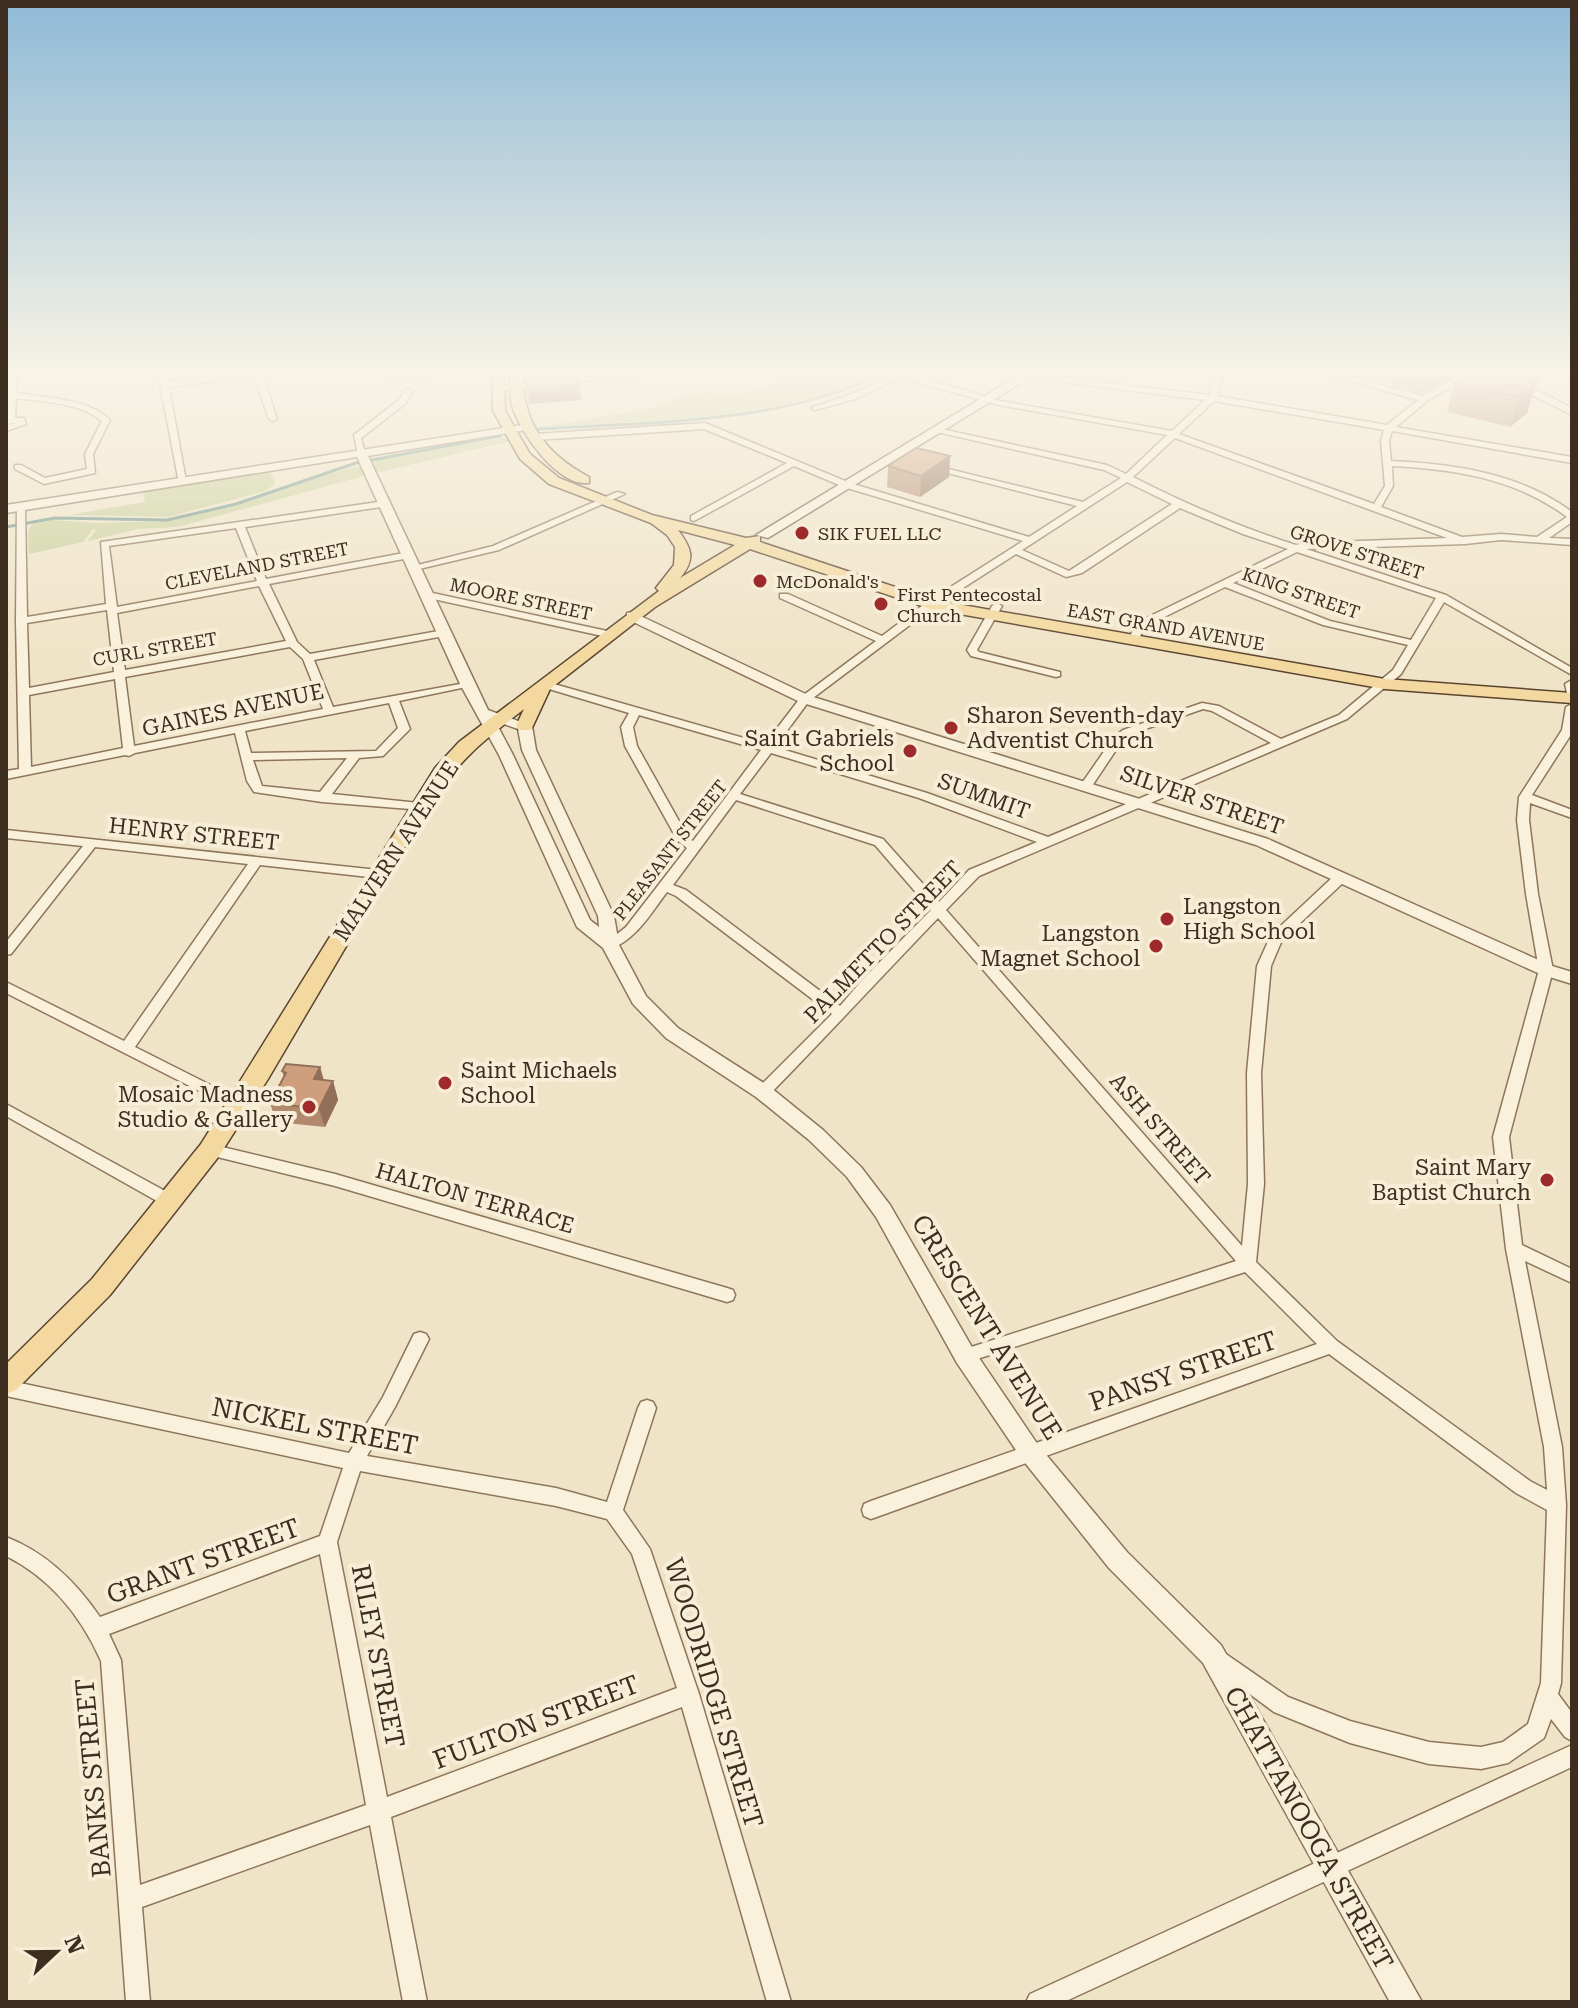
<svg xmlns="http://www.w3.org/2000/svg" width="1578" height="2008" viewBox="0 0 1578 2008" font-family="'Roboto Serif',serif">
<rect width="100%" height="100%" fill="#f0e4c8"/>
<!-- green -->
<g fill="#c9cf9b">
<path d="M791 373H882L841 392 719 417 541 427 663 406 679 396 709 392 736 396 795 376Z"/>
<path d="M508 437 511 441 380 472 375 469 374 461Z"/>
<path d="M362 465 367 475 200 521 177 527 138 529 88 541 96 530 93 529 83 542 29 554 28 532 32 524 52 520 98 523 165 521 248 501 293 484Z"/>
<path d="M270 471 275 484 265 491 168 517 68 515 145 502 143 491Z"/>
</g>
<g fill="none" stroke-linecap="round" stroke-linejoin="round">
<!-- stream -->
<g stroke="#6f938a" stroke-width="3">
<path d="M538 429C653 422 775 424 881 375"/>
<path d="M6 527 55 518 167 520 236 504 356 463 500 436"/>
</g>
<defs>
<g id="minor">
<path d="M8 373H16V393C45 398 88 398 110 420L93 454 95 473 44 484 15 469V465H21L45 478 87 469 85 454 102 421C79 402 43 402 16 398L15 418H24L26 424 6 431V425L17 423 6 424Z"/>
<path d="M158 373H166L168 382 236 373H262L277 419 273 421 269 419 254 376 169 387 186 481 179 483Z"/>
<path d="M376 373H456L398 379Z"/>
<path d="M627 373H659L496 391 492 389 496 387Z"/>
<path d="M890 373H908L1000 401 1172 431 1205 400 1031 378 1027 376 1031 374 1209 395 1216 373H1224L1217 396 1387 425 1418 400 1320 373H1335L1423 396 1463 373H1474L1427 401 1396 427 1572 457V463L1392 431 1389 441 1391 461C1454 464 1520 473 1572 512V522L1549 538 1572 539V545L1501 540 1465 544 1306 549 1446 595 1572 668V675L1444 602 1401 674 1347 719 979 876 946 910 1242 1246 1248 1184 1247 1073 1257 966 1271 935 1335 875H1345L1346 878 1345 881 1282 940 1271 966 1261 1073 1264 1184 1256 1262 1337 1341 1530 1481 1547 1490 1544 1447 1506 1249 1493 1137 1539 970 1526 894 1517 820 1519 797 1562 730 1566 707 1572 704V733L1532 795 1572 810V818L1530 803 1529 820 1538 894 1553 970 1509 1137 1522 1245 1572 1269V1283L1525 1261 1562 1447 1566 1505 1561 1683 1558 1694 1572 1713V1741L1565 1737 1551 1719 1544 1738 1508 1763 1481 1769 1429 1764 1350 1743 1274 1712 1216 1669 1213 1662 1216 1655 1223 1652 1288 1697 1350 1721 1429 1742 1481 1747 1503 1742 1528 1724 1541 1683 1547 1510 1516 1493 1329 1354 871 1519 864 1516 862 1510 864 1504 871 1501 1317 1344 1245 1272 965 1363 959 1361 956 1356 959 1351 1236 1261 938 918C881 977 826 1037 768 1096H758L756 1092 758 1088 832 1014 676 896 667 892C651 913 636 940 610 949L603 945 626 927 687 848 678 841 625 746 621 727 629 713 539 686V682H547L765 744 801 697 876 641 780 598V594H788L882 636 927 602 1023 541 844 487 794 466 694 521 691 520V516L787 463 704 429 536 440 532 437 536 434 705 423 850 483 1029 537 1077 506 928 468 932 465 1083 502 1121 478 1104 470 937 432V428L1107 465 1126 474 1167 435 999 405 902 378 855 399 815 410 811 408 849 395 894 375ZM1214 401 1384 430 1381 441 1385 486 1374 504 1179 434ZM1175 438 1447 538 1302 543 1296 545C1239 527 1186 504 1133 477ZM1392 466C1454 469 1517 479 1567 517L1537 537 1501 534 1462 537 1381 507 1393 486ZM1127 482 1172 504 1069 571 1022 550ZM1180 508 1243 534 1288 549 1138 622 1127 641 1128 643H1136L1146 626 1225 587 1323 625 1408 645 1393 670 1339 715 1281 739 1219 706 1202 703 1123 730 1114 737 1080 786 1082 789H1090L1122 741 1131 734 1203 709 1212 711 1271 743 1048 837 927 793 775 747 809 701 935 606 1016 554 1066 577 1082 573ZM1297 552 1436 598 1411 640 1330 621 1233 583ZM639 715 761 750 693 841 689 839 637 746 633 727ZM771 753 919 798 1037 842 969 870 939 902 883 839 740 794ZM736 800 875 845 931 910 864 978 840 1006 686 890 673 885Z"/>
<path d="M406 389 413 391 406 403 361 438 365 453 358 455 354 435 400 399Z"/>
<path d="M617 492 625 494 499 550 415 570 410 567 493 546Z"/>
<path d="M385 501 388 502V506L245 527 266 579 409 552 414 555 409 558 269 584 297 642 310 654 444 630 449 633 444 636 314 660 333 707 471 682V686L399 701 410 729 383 756 359 758 332 794 419 803 423 804 425 807 423 810 322 802 254 792 247 781 235 733 135 753 129 756 125 755 6 779V771L19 769 16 621 17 505 25 507 27 617 106 604 101 542ZM236 528 257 581 117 607 109 546ZM259 586 286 641 125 670 117 613ZM107 610 114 672 29 688 27 623ZM290 647 303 659 323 709 134 746 125 677ZM115 679 123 748 31 767 29 695ZM389 703 398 728 376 751 251 753 245 731ZM347 758 320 792 262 786 253 760Z"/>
<path d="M428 592 607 631 612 634 607 637 424 597 423 595Z"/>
<path d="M997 603 1002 606 977 650 979 652 1060 672V676L1056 677 971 656 967 650 992 606Z"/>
<path d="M1570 681H1572V696L1567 693 1565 684Z"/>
<path d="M6 830 378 870 384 874 378 878 260 865 135 1047 244 1102 246 1106 244 1110 239 1111 6 993V982L124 1041 248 864 95 847 11 954 6 955V942L83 846 6 838Z"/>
<path d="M6 1104 176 1197 178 1201 176 1205 170 1207 164 1205 6 1116Z"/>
<path d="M210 1144 335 1174 727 1288 733 1290 735 1295 733 1300 727 1302 335 1186 205 1154 202 1150 205 1146Z"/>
<path d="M420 1332 426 1334 429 1339 395 1407 367 1456 556 1488 607 1502 638 1408 641 1402 647 1400 653 1402 656 1408 623 1510 650 1549 699 1694 791 2002H767L682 1707 391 1817 427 2002H403L370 1825 142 1907 150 2002H126L101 1661C81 1616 50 1578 6 1556V1537C47 1553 76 1582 100 1617L320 1536 343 1468 6 1396V1380L349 1453 383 1397 414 1334ZM360 1471 556 1506 607 1519 632 1554 677 1688 387 1797 337 1542ZM320 1554 366 1805 140 1885 121 1660 109 1634Z"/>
<path d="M1572 1745V1767L1064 2002H1026L1030 1994Z"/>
</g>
<g id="tertiary">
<path d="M1488 373H1502L1572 408V415Z"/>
<path d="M529 424 533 425V429L368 456 488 710 532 726 536 750 614 916 619 945 646 996 678 1028 770 1087 823 1130 861 1167 890 1205 973 1349 1038 1445 1127 1552 1221 1645 1422 2002H1390L1203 1663 1109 1568 1022 1459 957 1363 876 1217 847 1177 809 1140 756 1097 666 1038 633 1004 603 948 577 927 499 755 460 684 357 457 6 513V505ZM495 721 518 729 522 750 598 916 599 927 590 920 513 755Z"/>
<path d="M632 612 810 696 1268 839 1552 966 1572 972V984L1540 974 1256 845 800 702 627 619V613Z"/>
</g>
<path id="secondary" d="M1023 373H1037L768 538 756 535Z"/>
<g id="primary">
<path d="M492 373H504L505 411 530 454 559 478 652 515 746 538 760 536V542L934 600 1385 679 1572 693V703L1385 689 931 609 750 549 655 607 550 689 531 730H519L516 726 524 709C480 743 459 760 428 807L268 1079 219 1156 110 1295 16 1390 6 1394V1364L92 1279 201 1144 435 768 459 742 659 591 656 588 674 565 675 547 667 535 651 523 549 484 520 459 493 411ZM678 530 735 545 680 578C696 559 692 549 678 530Z"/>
<path d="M511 373H523C522 423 546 454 589 477V483C558 487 519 432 512 405 509 395 510 384 511 373Z"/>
</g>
</defs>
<!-- minor casing -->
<use href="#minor" stroke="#8d765c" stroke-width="3"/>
<!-- tertiary casing -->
<use href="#tertiary" stroke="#8d765c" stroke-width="3"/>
<!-- secondary casing -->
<use href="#secondary" stroke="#6f573f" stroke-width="3"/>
<!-- primary casing -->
<use href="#primary" stroke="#5b4430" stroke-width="3"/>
<!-- minor -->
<use href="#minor" fill="#faf1dc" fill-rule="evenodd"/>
<!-- tertiary -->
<use href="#tertiary" fill="#faf1dc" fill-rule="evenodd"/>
<!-- secondary -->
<use href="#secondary" fill="#faf1dc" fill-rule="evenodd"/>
<!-- primary -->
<use href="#primary" fill="#f3d9a0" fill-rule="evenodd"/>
</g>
<!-- wall -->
<g fill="#b2896c">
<path d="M1349 373H1461L1423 393Z"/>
<path d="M1455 383 1536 384 1527 413 1510 427 1447 412Z"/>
<path d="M950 456 949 477 920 497 887 487 888 466Z"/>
<path d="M320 1067 324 1080 333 1081 338 1100 325 1127 276 1122 270 1103 284 1077 282 1071Z"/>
</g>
<!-- shaded-wall -->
<g fill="#916f58">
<path d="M1428 373H1461L1423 393Z"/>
<path d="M1538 378 1527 413 1510 427 1519 397Z"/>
<path d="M580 386 581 400 529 404 528 390Z"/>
<path d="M950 456 949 477 920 497 921 476Z"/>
<path d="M320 1067 325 1086 314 1079Z"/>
<path d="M333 1081 338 1100 325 1127 319 1109Z"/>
</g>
<!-- building -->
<g fill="#cf9f7d" stroke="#916f58" stroke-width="2">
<path d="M576 373 580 386 528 390 525 377Z"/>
<path d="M1471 373H1517L1538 378 1534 383 1537 384 1519 397 1455 383Z"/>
<path d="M916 448 950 456 921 476 888 466Z"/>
<path d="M286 1064 320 1067 314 1079 333 1081 319 1109 270 1103 286 1073 282 1071Z"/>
</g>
<!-- sky -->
<linearGradient id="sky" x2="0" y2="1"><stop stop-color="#8fbad6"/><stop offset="0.57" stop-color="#f8f3e6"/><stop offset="1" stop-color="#f8f3e6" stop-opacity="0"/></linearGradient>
<rect width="1578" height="655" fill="url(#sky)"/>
<!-- markers -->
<g fill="#9e2a2b" stroke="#f7eed8" stroke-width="3">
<circle cx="802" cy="533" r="8"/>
<circle cx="760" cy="581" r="8"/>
<circle cx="881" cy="604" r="8"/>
<circle cx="951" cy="728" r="8"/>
<circle cx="910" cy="751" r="8"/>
<circle cx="1167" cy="919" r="8"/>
<circle cx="1156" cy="946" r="8"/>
<circle cx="445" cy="1083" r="8"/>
<circle cx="309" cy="1107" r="8"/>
<circle cx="1547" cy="1180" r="8"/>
</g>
<g text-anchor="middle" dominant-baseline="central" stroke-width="8" stroke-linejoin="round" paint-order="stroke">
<!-- far-poi labels -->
<g font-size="18" fill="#3d2e20" stroke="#f7eed8" text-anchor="start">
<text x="818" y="533">SIK FUEL LLC</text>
<text x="776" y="581">McDonald's</text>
<text x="897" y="594">First Pentecostal<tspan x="897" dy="21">Church</tspan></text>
</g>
<!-- far-street labels -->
<g font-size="18" fill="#3d2e20" stroke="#f7eed8">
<text transform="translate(1357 552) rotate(18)">GROVE STREET</text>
<text transform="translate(257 566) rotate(-11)">CLEVELAND STREET</text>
<text transform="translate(1301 593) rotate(19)">KING STREET</text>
<text transform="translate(521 599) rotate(12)">MOORE STREET</text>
<text transform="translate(1166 627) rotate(10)">EAST GRAND AVENUE</text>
<text transform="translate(155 649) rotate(-10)">CURL STREET</text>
<text transform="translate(670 850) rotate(-52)">PLEASANT STREET</text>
</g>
<!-- street labels -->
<g font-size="22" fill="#3d2e20" stroke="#f7eed8">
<text transform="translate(233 710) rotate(-12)">GAINES AVENUE</text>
<text transform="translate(984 796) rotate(20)">SUMMIT</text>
<text transform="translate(1202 800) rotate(19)">SILVER STREET</text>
<text transform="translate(194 834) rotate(6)">HENRY STREET</text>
<text transform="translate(396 851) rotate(-57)">MALVERN AVENUE</text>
<text transform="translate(883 942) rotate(-46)">PALMETTO STREET</text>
<text transform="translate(1160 1129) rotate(49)">ASH STREET</text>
<text transform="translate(475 1198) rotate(16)">HALTON TERRACE</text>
</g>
<!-- poi labels -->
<g font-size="22" fill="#3d2e20" stroke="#f7eed8" text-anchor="end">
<text x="967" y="715" text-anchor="start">Sharon Seventh-day<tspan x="967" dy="25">Adventist Church</tspan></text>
<text x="894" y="738">Saint Gabriels<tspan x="894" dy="25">School</tspan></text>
<text x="1183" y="906" text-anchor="start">Langston<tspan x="1183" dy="25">High School</tspan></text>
<text x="1140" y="933">Langston<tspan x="1140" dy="25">Magnet School</tspan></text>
<text x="461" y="1070" text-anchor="start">Saint Michaels<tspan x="461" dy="25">School</tspan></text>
<text x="293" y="1094">Mosaic Madness<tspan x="293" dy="25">Studio &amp; Gallery</tspan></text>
<text x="1531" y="1167">Saint Mary<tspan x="1531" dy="25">Baptist Church</tspan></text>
</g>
<!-- near-street labels -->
<g font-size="26" fill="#3d2e20" stroke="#f7eed8">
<text transform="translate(987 1327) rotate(58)">CRESCENT AVENUE</text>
<text transform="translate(1183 1371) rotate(-19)">PANSY STREET</text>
<text transform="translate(315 1426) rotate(11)">NICKEL STREET</text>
<text transform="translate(203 1561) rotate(-20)">GRANT STREET</text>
<text transform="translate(378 1656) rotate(79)">RILEY STREET</text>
<text transform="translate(714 1693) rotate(73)">WOODRIDGE STREET</text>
<text transform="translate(536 1722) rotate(-21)">FULTON STREET</text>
<text transform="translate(93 1778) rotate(-95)">BANKS STREET</text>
<text transform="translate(1309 1828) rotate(61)">CHATTANOOGA STREET</text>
</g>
</g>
<!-- border -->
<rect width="1578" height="2008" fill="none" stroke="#3d2e20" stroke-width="16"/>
<!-- north arrow -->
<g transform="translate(56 1952) rotate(68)" stroke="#f7eed8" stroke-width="6" paint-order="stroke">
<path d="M0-6L14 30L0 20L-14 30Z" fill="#3d2e20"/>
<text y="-12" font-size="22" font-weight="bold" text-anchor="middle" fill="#3d2e20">N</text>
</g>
</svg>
